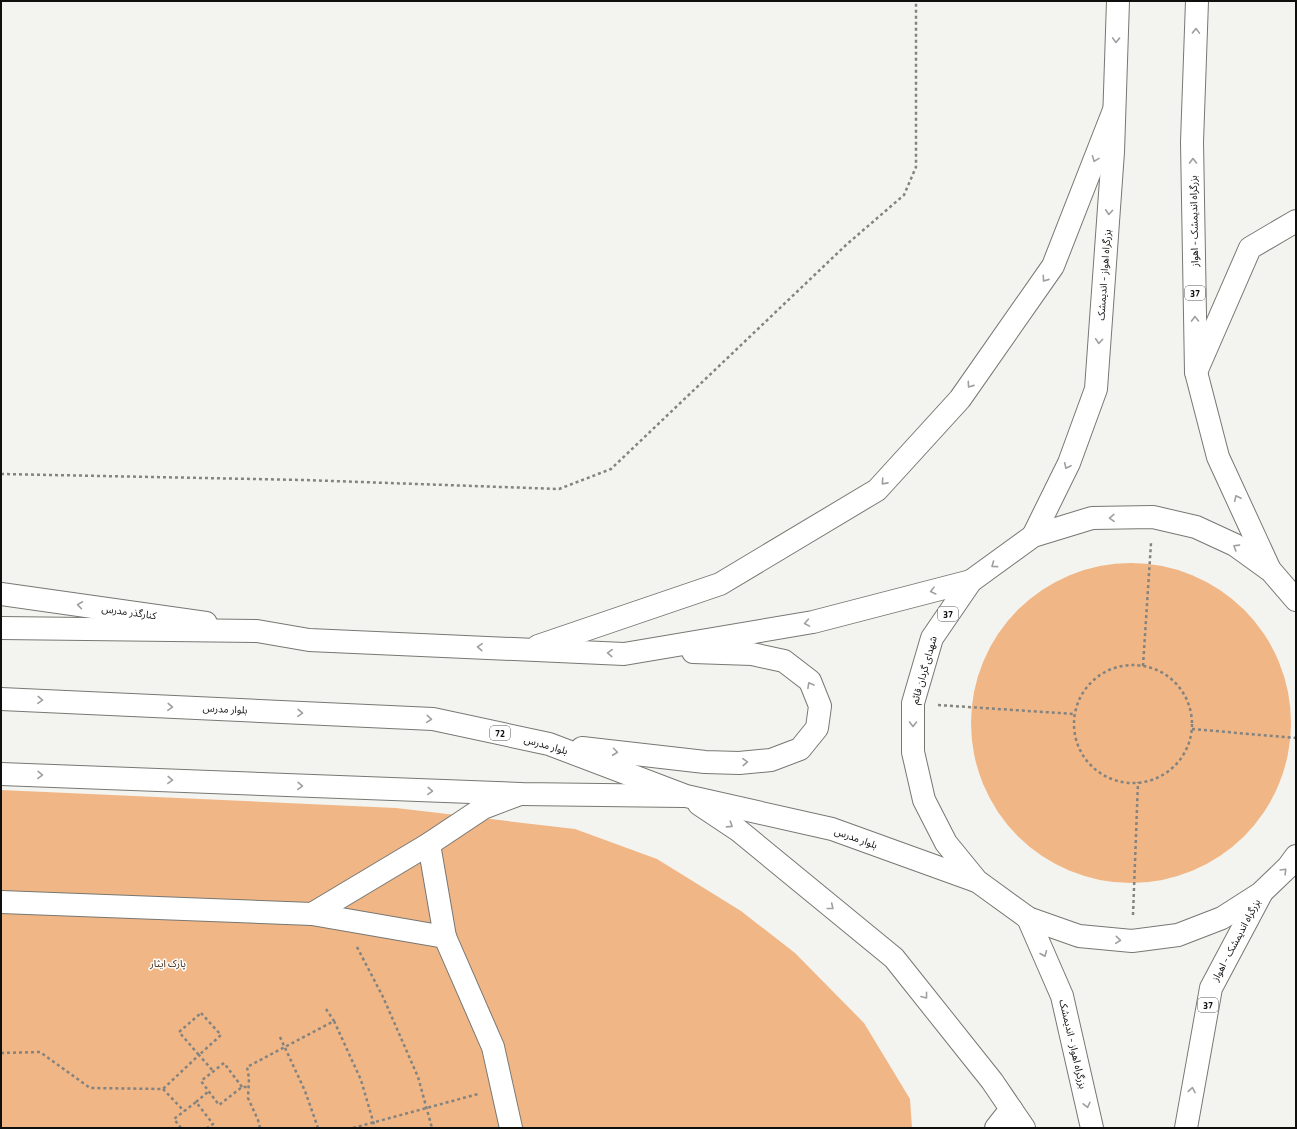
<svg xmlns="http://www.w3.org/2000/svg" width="1297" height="1129" viewBox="0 0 1297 1129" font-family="'Titillium Web','Noto Sans Arabic',sans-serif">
<rect width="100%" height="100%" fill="#f3f4ef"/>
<!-- green -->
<g fill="#f1b685">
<circle cx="1131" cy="723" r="160"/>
<path d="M1 790 396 808 575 829 657 859 741 911 795 953 864 1023 910 1099 912 1128H1Z"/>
</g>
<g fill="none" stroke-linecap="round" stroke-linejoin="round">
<defs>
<g id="minor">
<path d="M1196 372 1250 248 1296 221"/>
<path d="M429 844 445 937"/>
<path d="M1 902 312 914 429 844 483 808 520 794"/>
<path d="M312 914 445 937 493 1047 511 1128"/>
<path d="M996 1128 1011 1109"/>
</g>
<g id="major">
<path d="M1 594 206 623"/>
<path d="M1 774 520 794 683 796"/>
</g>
<g id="highway">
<path d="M1197 1 1192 142 1196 372 1218 457 1270 570"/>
<path d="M1033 536 1069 463 1096 389 1113 152 1118 1"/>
<path d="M1296 600 1271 571 1235 545 1196 527 1153 517 1092 518 1033 536 971 581 932 638 913 703V752L924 800 946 843 977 881 1028 918 1079 936 1132 941 1178 935 1222 918 1261 893 1288 867 1296 856"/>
<path d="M1 628 257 631 309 640 624 654 813 622 971 581"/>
<path d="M538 646 720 584 877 490 960 399 1053 266 1114 110"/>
<path d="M1 699 433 719 549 744 686 796 832 829 976 881"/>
<path d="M582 748 705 762 739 763 771 760 800 749 817 728 820 706 810 681 784 661 752 654 693 652"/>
<path d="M699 804 738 830 894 958 992 1081 1024 1128"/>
<path d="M1028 918 1062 996 1092 1128"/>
<path d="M1186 1128 1211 988 1261 894"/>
</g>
</defs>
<!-- minor casing -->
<use href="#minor" stroke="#777773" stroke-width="24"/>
<!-- major casing -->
<use href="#major" stroke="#777773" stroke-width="24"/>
<!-- highway casing -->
<use href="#highway" stroke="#777773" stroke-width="24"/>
<!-- path -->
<g stroke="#838380" stroke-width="2.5" stroke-dasharray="3 3" stroke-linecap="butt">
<path d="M1 474 304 480 559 489 611 469 846 245 904 195 916 167V1"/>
<circle cx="1133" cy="724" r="59"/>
<path d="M1143 666 1151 543"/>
<path d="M938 705 1074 714"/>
<path d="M1192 729 1296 738"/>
<path d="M1133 915 1138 782"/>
<path d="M357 947 383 997 418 1077 432 1128"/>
<path d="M326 1009 334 1021"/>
<path d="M201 1013 221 1035 199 1055 179 1032Z"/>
<path d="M280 1037 305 1091 318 1128"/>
<path d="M1 1053 40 1052 90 1088 163 1089 199 1055 213 1071"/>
<path d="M242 1087 224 1063 201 1081 219 1105 242 1087H248"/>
<path d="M163 1089 184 1111"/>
<path d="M196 1102 209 1091"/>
<path d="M181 1128 174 1119 196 1102 213 1124 207 1128"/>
<path d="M260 1128 258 1120 248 1098 249 1078 247 1067 334 1021 361 1080 375 1128"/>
<path d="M353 1128 478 1094"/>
</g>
<!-- minor -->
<use href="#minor" stroke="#fff" stroke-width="22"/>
<!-- major -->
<use href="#major" stroke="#fff" stroke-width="22"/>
<!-- highway -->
<use href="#highway" stroke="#fff" stroke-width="22"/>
</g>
<!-- one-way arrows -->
<defs><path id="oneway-chevron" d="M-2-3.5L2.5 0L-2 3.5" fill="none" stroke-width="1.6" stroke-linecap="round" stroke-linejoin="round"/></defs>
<g stroke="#9f9f9f">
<use href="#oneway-chevron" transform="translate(1196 31) rotate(-88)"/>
<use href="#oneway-chevron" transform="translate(1116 40) rotate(92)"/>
<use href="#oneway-chevron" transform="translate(1095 159) rotate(111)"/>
<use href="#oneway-chevron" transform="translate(1193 161) rotate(-91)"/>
<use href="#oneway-chevron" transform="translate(1109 212) rotate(94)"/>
<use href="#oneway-chevron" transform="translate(1045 279) rotate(125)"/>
<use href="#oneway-chevron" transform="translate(1195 319) rotate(-91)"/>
<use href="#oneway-chevron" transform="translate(1099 341) rotate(94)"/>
<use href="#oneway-chevron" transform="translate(970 385) rotate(125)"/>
<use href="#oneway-chevron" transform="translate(1067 466) rotate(115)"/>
<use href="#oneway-chevron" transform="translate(884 482) rotate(132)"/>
<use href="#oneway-chevron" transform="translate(1237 498) rotate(-115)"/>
<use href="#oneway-chevron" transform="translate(1112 518) rotate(179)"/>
<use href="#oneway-chevron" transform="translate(1236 547) rotate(-148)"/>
<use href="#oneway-chevron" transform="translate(994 565) rotate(144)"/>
<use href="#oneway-chevron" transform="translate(933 591) rotate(166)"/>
<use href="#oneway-chevron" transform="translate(80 605) rotate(-172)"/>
<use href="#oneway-chevron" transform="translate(807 623) rotate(170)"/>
<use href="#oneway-chevron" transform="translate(480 647) rotate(-177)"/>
<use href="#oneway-chevron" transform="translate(610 653) rotate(-177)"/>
<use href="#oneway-chevron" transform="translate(810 685) rotate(-119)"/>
<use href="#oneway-chevron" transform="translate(40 700) rotate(3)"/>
<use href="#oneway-chevron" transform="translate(170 707) rotate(3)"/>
<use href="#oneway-chevron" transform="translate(300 713) rotate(3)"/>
<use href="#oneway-chevron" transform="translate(429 719) rotate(5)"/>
<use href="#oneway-chevron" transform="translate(913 724) rotate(90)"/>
<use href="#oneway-chevron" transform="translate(615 752) rotate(7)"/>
<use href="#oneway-chevron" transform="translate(745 762) rotate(-3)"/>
<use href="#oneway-chevron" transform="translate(40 775) rotate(2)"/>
<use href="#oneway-chevron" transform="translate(170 780) rotate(2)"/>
<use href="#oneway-chevron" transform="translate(300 786) rotate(2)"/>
<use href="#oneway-chevron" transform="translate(430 791) rotate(2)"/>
<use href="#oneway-chevron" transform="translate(730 825) rotate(33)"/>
<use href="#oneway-chevron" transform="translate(1284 871) rotate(-45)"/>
<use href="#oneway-chevron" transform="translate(831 907) rotate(39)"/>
<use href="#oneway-chevron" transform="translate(1118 940) rotate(5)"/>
<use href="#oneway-chevron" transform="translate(1044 954) rotate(67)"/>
<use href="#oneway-chevron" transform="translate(925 996) rotate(52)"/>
<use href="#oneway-chevron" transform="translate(1192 1090) rotate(-80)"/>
<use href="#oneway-chevron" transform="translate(1087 1105) rotate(77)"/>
</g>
<g text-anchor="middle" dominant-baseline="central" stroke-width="3" stroke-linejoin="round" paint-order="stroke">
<!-- shield labels -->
<g fill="#fff" stroke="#575756" stroke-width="1">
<rect x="1185" y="286" width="20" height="14" rx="3"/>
<rect x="938" y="607" width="20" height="14" rx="3"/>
<rect x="490" y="726" width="20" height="14" rx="3"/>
<rect x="1198" y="998" width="20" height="14" rx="3"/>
</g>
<g font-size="9" font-weight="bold" fill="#0f0f0e">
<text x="1195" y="293">37</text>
<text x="948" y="614">37</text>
<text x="500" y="733">72</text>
<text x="1208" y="1005">37</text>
</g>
<!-- street labels -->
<g font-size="10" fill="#0f0f0e" stroke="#fff">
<text transform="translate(1194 221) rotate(-91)">بزرگراه اندیمشک - اهواز</text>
<text transform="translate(1104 275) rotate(-86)">بزرگراه اهواز - اندیمشک</text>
<text transform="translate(129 612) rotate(8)">کنارگذر مدرس</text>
<text transform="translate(924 670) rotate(-74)">شهدای گردان قائم</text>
<text transform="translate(225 709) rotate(3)">بلوار مدرس</text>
<text transform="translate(546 745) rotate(16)">بلوار مدرس</text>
<text transform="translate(856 838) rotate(20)">بلوار مدرس</text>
<text transform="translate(1236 940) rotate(-62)">بزرگراه اندیمشک - اهواز</text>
<text transform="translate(1073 1044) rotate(77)">بزرگراه اهواز - اندیمشک</text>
</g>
<!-- park labels -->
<g font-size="10" fill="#3c230c" stroke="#fff">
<text x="168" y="963">پارک ایثار</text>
</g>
</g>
<!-- border -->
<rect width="1297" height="1129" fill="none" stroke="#0f0f0e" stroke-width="4"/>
</svg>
